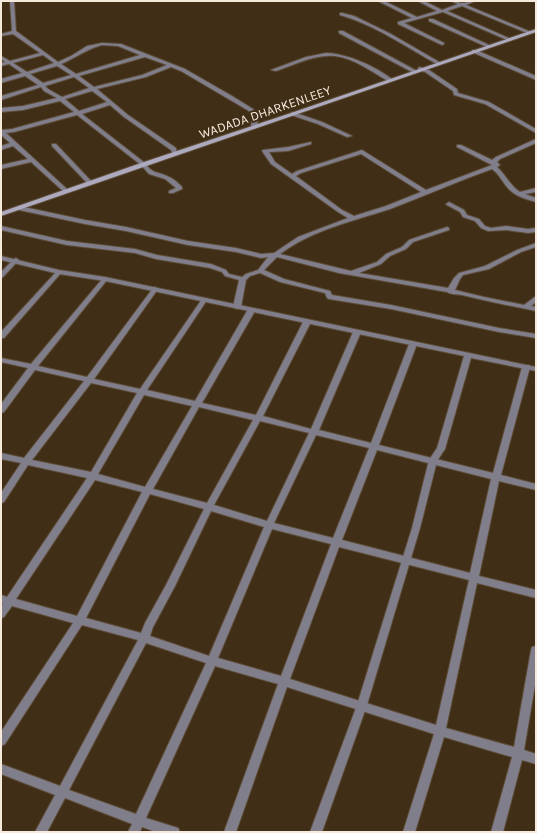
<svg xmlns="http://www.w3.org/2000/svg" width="537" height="833" viewBox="0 0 537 833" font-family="Karla,sans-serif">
<rect width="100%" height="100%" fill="#402e17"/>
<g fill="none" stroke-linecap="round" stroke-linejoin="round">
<defs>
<g id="minor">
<path d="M10 1H14L16 31 58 62 71 56 87 46 102 43 121 44 185 69 232 96 253 109 258 118 257 127 254 129 251 127 252 118 249 111 181 71 171 67 146 77 97 89 128 115 176 148 177 155H173L171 150 124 117 110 105 82 114 145 163C153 175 158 171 169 177 174 179 178 183 182 187V189L173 193H169V191L176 188 165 179 149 174 141 165 77 115 14 132 6 133 68 190V192H64L31 162 1 169V165L28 159 13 146 1 150V146L10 143 1 135V130L12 129 74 112 60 101 23 110 1 112V108L23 106 57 98 44 91 41 87 1 100V96L38 85 25 76 1 83V79L22 73 9 64 1 66V63L5 62 1 59V56L10 61 40 53 13 34 1 36V34L12 31ZM102 45 118 46 140 55 76 74 61 64C75 58 87 49 102 45ZM43 55 54 63 27 72 13 63ZM145 57 167 65 142 75 94 87 79 76ZM57 66 71 75 43 83 30 74ZM74 77 89 88 62 97 48 89 45 86ZM92 91 107 102 79 111 65 99Z"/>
<path d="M378 1H384L417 17 437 11 418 1H424L442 10 458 4 451 1C455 1 457 2 461 3 465 3 471 1 475 1L466 5 531 32 527 33 462 6 447 11 511 39 507 40 443 12 404 23 444 43V44L442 45 398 24V22L412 18Z"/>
<path d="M342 13 354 16 391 34 441 63 437 64C406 47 375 25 340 15V13Z"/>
<path d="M429 19H433L491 46 487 47 429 21Z"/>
<path d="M339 31H343L417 71 412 72 339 33Z"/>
<path d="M472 50H476L536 76V80L472 52Z"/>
<path d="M326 53C346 53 377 67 393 80L388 81C372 72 354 58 335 56 315 54 294 65 276 71L271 70 306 57Z"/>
<path d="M420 67 429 70 457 89 458 93 489 102 536 129V133L485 104 454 95 453 91 425 72 418 70V68Z"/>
<path d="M293 112 322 122 352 136 347 137 318 124 291 115V113Z"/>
<path d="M536 139V143L500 159 497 162 500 165 497 167C506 175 510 186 520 192L536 188V192L525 194 536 198V202C526 199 514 196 507 187 502 181 499 174 492 169 458 181 424 196 390 209 353 221 312 230 280 254L351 271 377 262 386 254 402 247 409 240 447 227 449 228V230L413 242 406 249 390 256 381 264 359 273 448 288 454 278 459 273 485 266 517 250 536 243V247L521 252 489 269 463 275 460 279 455 290 484 297 524 305 536 296V302L531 306 536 307V311C511 306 486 301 462 295 457 294 451 295 447 292L339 273 277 257 264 270 284 279 330 291 332 295 391 305 499 328 536 334V338L499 332 391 309 329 299 327 298 325 293 280 282 260 273 250 276 246 280 241 307 237 309 233 307 239 280 225 276 222 272 210 268 156 259 135 253 67 245 1 230V226L67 241 135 249 157 255 211 264 226 270 229 274 242 277 246 274 258 270 268 257 261 258 236 252 188 245 126 231 85 224 19 210 16 208 19 206 85 220 126 227 188 241 236 248 261 254 274 253 298 237 348 218 338 212 271 164 262 151 263 150 288 147 311 142V144L288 151 269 152 275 162 292 174 297 171 362 150 426 190 492 165 457 147V145H461L492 160 496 157ZM361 154 421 192 386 206 354 216 342 210 296 176 301 173Z"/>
<path d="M52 144H56L92 182V184H88L52 146Z"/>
<path d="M449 202 464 210 467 215 479 219 485 226 491 228 506 226 528 229 536 228V232L528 233 506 230 488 231 481 228 475 221 463 217 460 212 447 205 446 204Z"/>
<path d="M16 258 19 260 18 261 3 277 1 278V272L14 259Z"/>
<path d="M59 270 62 272 61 273 4 338H1V332L57 271Z"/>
<path d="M105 277 108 279 107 280 38 366 87 377 153 288 155 287 158 289 94 379 140 389 202 299 204 298 207 300 147 390 195 401 247 311 251 309 255 311 202 403 256 415 303 322 307 320 311 322 263 416 311 429 353 332 357 330 361 332 319 430 371 443 404 357 409 344 413 342 417 344 379 445 493 473 522 367 523 365H529L530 367 501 475 536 484V490L499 481 479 576 536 590V598L477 583 446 728 514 747 531 650 532 647 536 646V679L524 750 536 754V764L522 760 503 832H491L512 757 444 737 415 832H403L434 734 287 687 236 832H224L278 684 215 666 146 818 178 828 180 832H156L142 827 140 832H128L132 824 65 798 47 832H35L55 795 1 774V764L60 786 138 640 82 625 5 744 1 746V732L73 623 12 606 4 617 1 618V606L3 603H1V595L7 597 87 478 28 465 4 502 1 503V493L21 463 1 459V453L24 458 84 381 35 370 4 412 1 413V404L28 368 1 362V358L31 364 103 278ZM91 383 137 393 91 472 32 460ZM144 395 192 406 145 487 98 474ZM199 407 253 420 207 503 153 489ZM260 421 309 433 267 521 214 505ZM316 435 369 448 333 538 274 523ZM377 450 491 479 470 573 342 540ZM95 480 142 492 77 616 16 599ZM150 494 204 509 166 585 145 623 141 633 86 618ZM211 511 264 527 209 656 150 636 153 627 175 586ZM272 529 331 544 281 676 218 658ZM339 547 469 580 436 725 290 679ZM146 643 206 663 136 814 69 790Z"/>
</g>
<path id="tertiary" d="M1 256 59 270 105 277 536 367V371L471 358 445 449 437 461 420 528 367 705 322 832H310L357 705 412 528 429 460 437 448 464 356 105 281 59 274 1 260Z"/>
<path id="secondary" d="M536 29V32L1 216V212L141 163 291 113Z"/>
</defs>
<!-- minor casing -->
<use href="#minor" stroke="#5d4c37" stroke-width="2"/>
<!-- tertiary casing -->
<use href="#tertiary" stroke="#5d4c37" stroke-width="2"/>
<!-- secondary casing -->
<use href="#secondary" stroke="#5d4c37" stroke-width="2"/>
<!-- minor -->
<use href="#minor" fill="#817e8b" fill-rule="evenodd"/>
<!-- tertiary -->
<use href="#tertiary" fill="#817e8b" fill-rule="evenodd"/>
<!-- secondary -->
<use href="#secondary" fill="#ada9be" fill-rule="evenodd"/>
</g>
<g text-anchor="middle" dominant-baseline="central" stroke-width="4" stroke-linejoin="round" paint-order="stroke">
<!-- far-street labels -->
<g font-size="13" fill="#f6eadd" stroke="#402e17">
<text transform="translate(265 112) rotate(-19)">WADADA DHARKENLEEY</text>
</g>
</g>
<!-- border -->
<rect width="537" height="833" fill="none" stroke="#f6eadd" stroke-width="4"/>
</svg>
